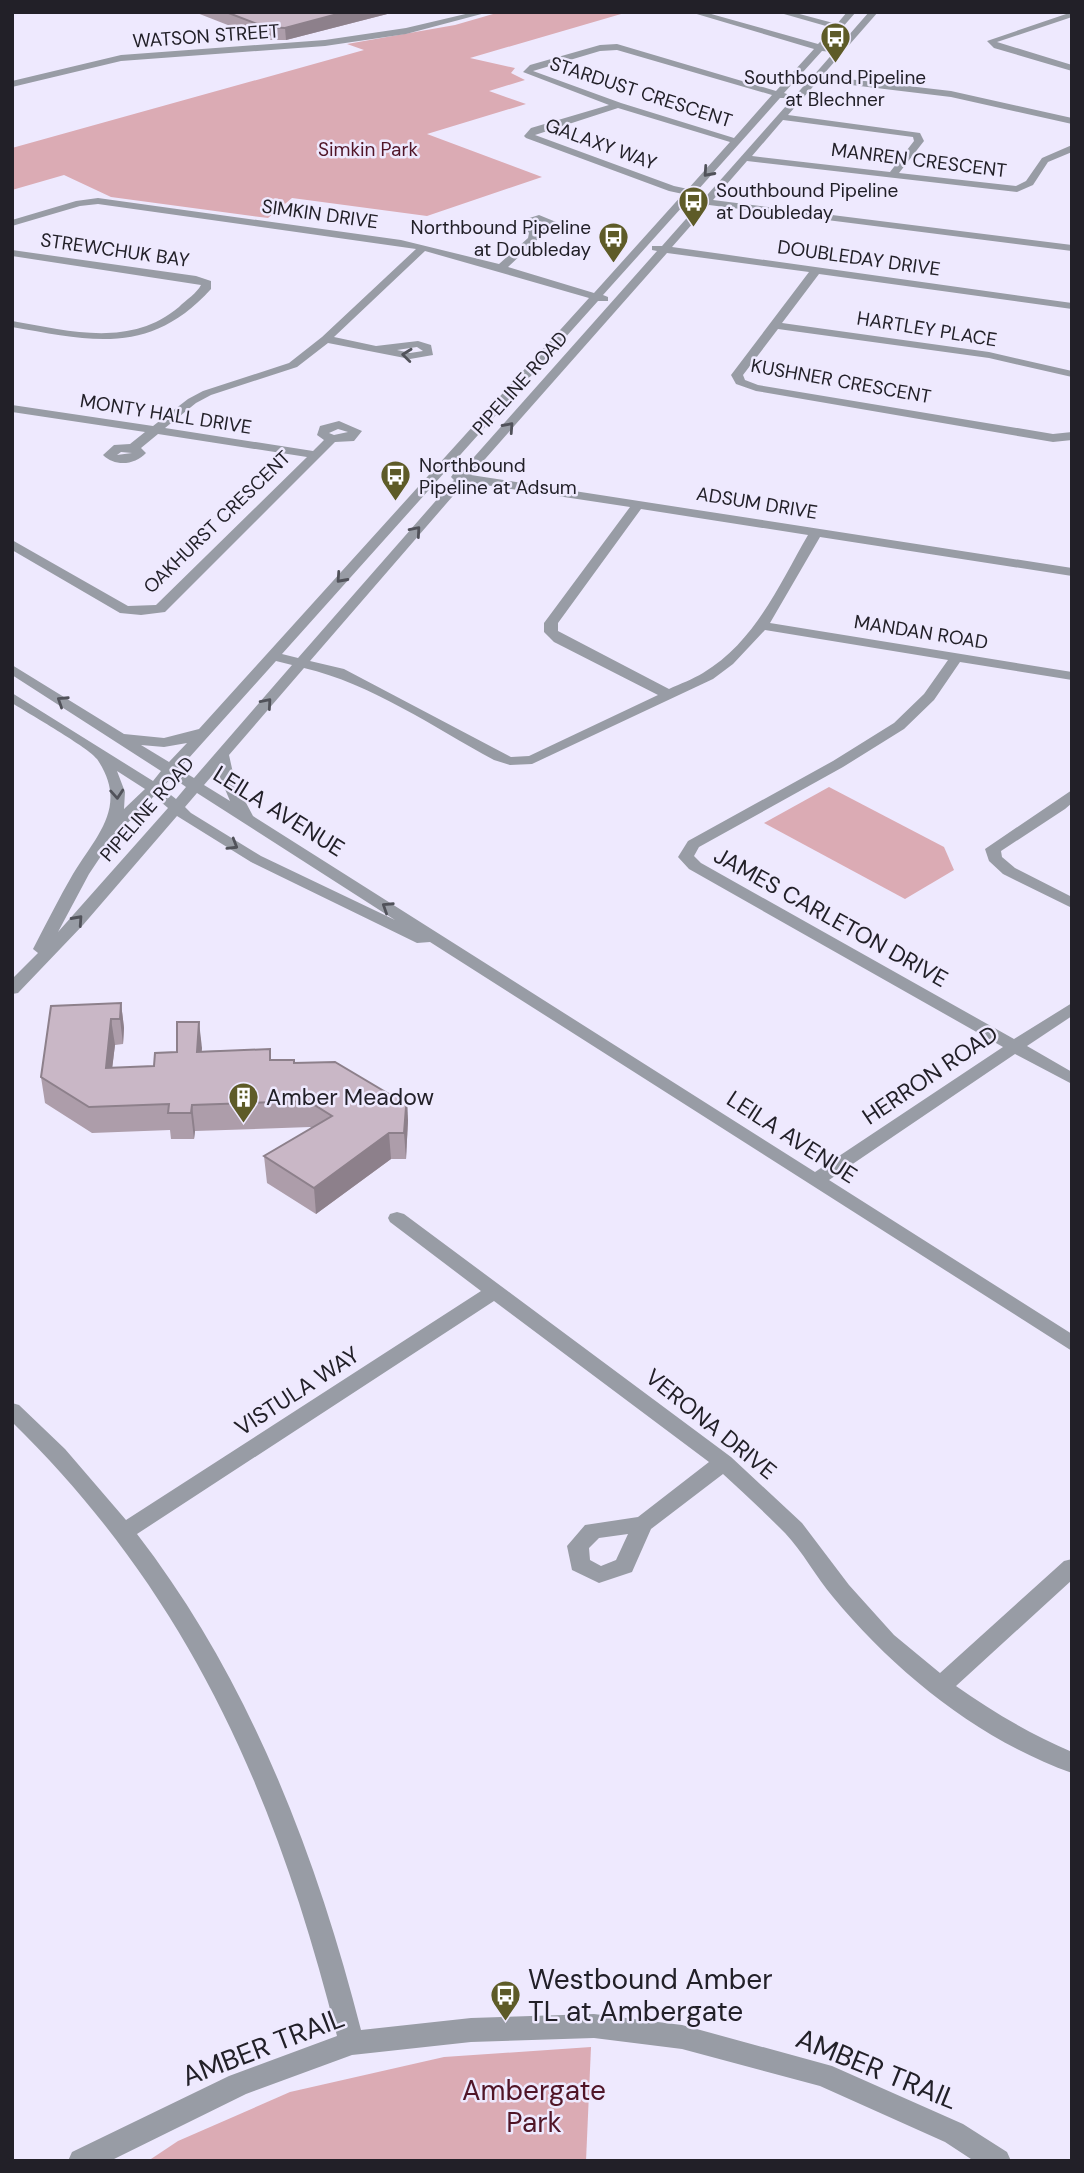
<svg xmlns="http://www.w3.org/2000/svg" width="1084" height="2173" viewBox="0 0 1084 2173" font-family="'DM Sans',sans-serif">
<rect width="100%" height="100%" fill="#eee9fe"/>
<!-- green -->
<g fill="#dbabb4">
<path d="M500 12H628L470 58 515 68 511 73 525 80 489 91 526 104 427 134 542 177 427 216 292 198 268 218 111 197 64 175 12 190V148L364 50 347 44 455 25Z"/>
<path d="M829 787 944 847 954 870 905 899 764 823Z"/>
<path d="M591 2047 586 2161H148L178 2141 290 2092 444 2057Z"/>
</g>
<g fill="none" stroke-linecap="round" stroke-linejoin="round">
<!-- minor -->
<g fill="#989ca5" fill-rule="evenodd">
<path d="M474 12H489L406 34 325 46 121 61 12 87V81L121 55 325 40 406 28Z"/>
<path d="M690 12H704L818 44 833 28 777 12H792L837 24 847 12H856L826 46 832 48V52L822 51 784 93 787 94V98H780L697 191 702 192V196H692L603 295 608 297V301H598L282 654 298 658 454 480 451 477 453 474H459L657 251 652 250V246H662L809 80 806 79V75H814L869 12H878L822 76 951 91 1072 118V124L951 97 818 81 788 115 920 133 924 141 899 173 1016 186 1026 181 1042 158 1072 145V152L1048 162 1033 185 1017 192 747 161 713 200 1072 245V251L709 205 672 247 1072 303V309L819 274 782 323 989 352 1072 371V377L989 358 778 329 743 375 745 380 758 385 1053 434 1072 432V440L1053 442 756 391 736 384 731 375 809 272 667 253 471 475 1072 568V576L820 537 770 623 1072 672V680L960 662 934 700 904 729 843 767 699 847 694 856 701 863 1014 1039 1072 1003V1016L1027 1046 1072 1072V1084L1015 1054 829 1180 1072 1334V1351L430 942 417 943 251 862 177 816 83 925 18 993 12 994V979L38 953 33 949C46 924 59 898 73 874 97 835 129 806 97 759 89 748 28 713 12 703V693L153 781 161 771 12 675V665L124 734 164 738 199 729 589 298 425 251 334 337 376 346 418 341 431 345 433 355 410 359 328 343 297 367 211 395 196 403 165 428 313 451 324 440 317 435 320 426 339 421 362 431 354 441 335 442 165 612 141 615 120 613 12 550V540L128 606 156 605 307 457 158 434 141 448 146 453C135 465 115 467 103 455L114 445 130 444 145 432 12 412V405L153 426 188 399 203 391 289 363 322 337 416 249 98 204 80 206 12 226V220L76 201 98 198 401 240 499 264 528 238 529 233 522 222 523 220 539 215 556 222 508 267 594 293 683 194 669 191 526 138 524 136 531 128 609 105 523 72 530 65 600 45 617 44 776 91 814 49ZM617 50 772 95 734 138 621 103 533 71 600 51ZM618 108 730 142 688 189 674 186 535 135ZM783 120 913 137 914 141 890 172 752 156ZM539 221 545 223 537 230 533 223ZM417 347 423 351 410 353 397 350ZM338 429 348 432 334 435 329 433ZM121 452 132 453 117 455ZM465 482 630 507 544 623V632L554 642 658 695 529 756 511 757 344 669 310 661ZM641 509 808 535C779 585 755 642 703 673 693 679 680 684 669 689L558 631V623ZM765 630 948 660 924 694 894 723 833 761 688 841 678 857 689 869 1003 1047 815 1172 253 816 235 782 229 755 304 668C372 684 433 727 494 760L510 765 532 764 713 679 733 664ZM276 661 292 665 194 778 179 769ZM187 743 169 762 141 745 164 747ZM217 770 230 801 204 785ZM117 771 145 789 124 809 125 792ZM172 777 186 787 176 799 162 788ZM197 793 395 920 261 856 191 813 185 807ZM154 796 168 808 58 932 89 874 113 838Z"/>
<path d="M1072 12V17L997 42 1072 65V71L994 48 987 41Z"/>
<path d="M12 250 196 276 211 281V289C150 356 92 341 12 327V321C70 331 130 348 179 307 186 300 197 293 201 285L12 256Z"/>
<path d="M1072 790V803L1065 809 1001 851 1002 857 1015 868 1072 897V908L1003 874 989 861 985 849Z"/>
<path d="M397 1212 404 1214 731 1457 802 1523 849 1585 894 1635 940 1673 1064 1561 1072 1559V1580L956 1686C993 1712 1030 1734 1072 1752V1773C979 1740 895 1672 833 1597 816 1577 803 1552 785 1533 765 1513 744 1493 723 1474L651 1529 632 1572 599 1583 572 1570 567 1546 585 1525 638 1517 709 1462 494 1301 137 1534C249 1679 316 1854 361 2030L471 2018 594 2014 682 2025 832 2066 963 2124 1007 2152 1011 2161H974L945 2142 820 2086 682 2049 594 2038 471 2042 352 2055 246 2094 110 2161H68L72 2152 229 2076 337 2036C277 1798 191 1597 12 1422V1403L19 1405 65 1449 126 1520 481 1291 390 1222 388 1218 390 1214ZM628 1534 616 1560 601 1566 590 1560 589 1548 599 1538Z"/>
</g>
</g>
<!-- wall -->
<g fill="#ad9daa">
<path d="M197 12H395L286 40H266L197 13Z"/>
<path d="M121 1003 124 1028 123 1044 115 1045 112 1068 154 1066 177 1052 199 1022 201 1051 270 1049 271 1060 294 1063 408 1120 406 1159H391L316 1214 267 1183 264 1156 312 1128 310 1127 195 1131 194 1139H171L170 1130 92 1133 45 1103 41 1077Z"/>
</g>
<!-- shaded-wall -->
<g fill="#8d808b">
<path d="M345 12H395L286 40 285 28Z"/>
<path d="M121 1003 124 1028 123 1044 120 1019Z"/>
<path d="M111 1019 115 1045 109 1094 106 1068Z"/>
<path d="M199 1022 202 1048 200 1077 197 1052Z"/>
<path d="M407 1094 408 1120 406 1159 404 1133Z"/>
<path d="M192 1105 195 1131 194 1139 191 1113Z"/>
<path d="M389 1133 391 1159 316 1214 314 1188Z"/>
</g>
<!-- building -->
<g fill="#c9b7c6" stroke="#8d808b" stroke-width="2">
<path d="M226 12H345L285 28 265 27Z"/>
<path d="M121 1003 120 1019H111L106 1068 154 1066 155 1053 177 1052V1022H199L197 1052 270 1049V1060H294V1063L335 1062 389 1094H407L404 1133H389L314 1188 264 1156 332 1116 308 1101 192 1105 191 1113H168L169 1104 89 1107 41 1077 51 1006Z"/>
</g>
<!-- one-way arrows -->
<defs><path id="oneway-chevron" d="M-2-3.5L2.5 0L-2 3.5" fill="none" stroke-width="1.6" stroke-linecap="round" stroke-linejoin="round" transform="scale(1.75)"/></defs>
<g stroke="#51525a">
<use href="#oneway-chevron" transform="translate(708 172) rotate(132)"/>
<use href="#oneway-chevron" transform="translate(407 355) rotate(-174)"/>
<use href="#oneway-chevron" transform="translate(509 427) rotate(-48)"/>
<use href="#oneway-chevron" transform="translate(416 531) rotate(-49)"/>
<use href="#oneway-chevron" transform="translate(341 578) rotate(132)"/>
<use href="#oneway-chevron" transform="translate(62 701) rotate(-147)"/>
<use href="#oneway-chevron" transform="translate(267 703) rotate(-49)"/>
<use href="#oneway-chevron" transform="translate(117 794) rotate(86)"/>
<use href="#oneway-chevron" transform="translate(233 845) rotate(31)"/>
<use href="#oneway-chevron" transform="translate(387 907) rotate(-147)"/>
<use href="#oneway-chevron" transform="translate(78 920) rotate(-48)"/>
</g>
<!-- icons -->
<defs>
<symbol id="bus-pin" viewBox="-11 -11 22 30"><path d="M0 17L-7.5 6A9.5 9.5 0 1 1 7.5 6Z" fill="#5e5b28" stroke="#eee9fe"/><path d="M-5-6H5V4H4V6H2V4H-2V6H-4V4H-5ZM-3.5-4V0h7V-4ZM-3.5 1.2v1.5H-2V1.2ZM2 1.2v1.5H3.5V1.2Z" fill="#fff"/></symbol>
<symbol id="building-pin" viewBox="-11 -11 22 30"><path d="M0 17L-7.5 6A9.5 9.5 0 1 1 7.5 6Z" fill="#5e5b28" stroke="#eee9fe"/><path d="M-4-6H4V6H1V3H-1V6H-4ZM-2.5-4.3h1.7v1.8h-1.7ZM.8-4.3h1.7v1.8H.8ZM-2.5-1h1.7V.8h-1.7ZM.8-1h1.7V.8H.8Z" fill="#fff"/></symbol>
</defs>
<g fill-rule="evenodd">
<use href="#bus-pin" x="818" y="20" width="35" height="47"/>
<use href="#bus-pin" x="676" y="184" width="35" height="47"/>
<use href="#bus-pin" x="596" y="220" width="35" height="47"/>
<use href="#bus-pin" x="378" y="458" width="35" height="47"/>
<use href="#building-pin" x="226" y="1080" width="35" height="47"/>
<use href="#bus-pin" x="488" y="1978" width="35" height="47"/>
</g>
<g text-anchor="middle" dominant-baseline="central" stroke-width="5" stroke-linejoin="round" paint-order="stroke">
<!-- far-street labels -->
<g font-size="19" fill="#222028" stroke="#eee9fe">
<text transform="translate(206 36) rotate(-4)">WATSON STREET</text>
<text transform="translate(641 92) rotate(18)">STARDUST CRESCENT</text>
<text transform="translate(601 144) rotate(20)">GALAXY WAY</text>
<text transform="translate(919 160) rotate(7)">MANREN CRESCENT</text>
<text transform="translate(320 214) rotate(8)">SIMKIN DRIVE</text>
<text transform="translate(115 250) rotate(8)">STREWCHUK BAY</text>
<text transform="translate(859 258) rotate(8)">DOUBLEDAY DRIVE</text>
<text transform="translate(927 329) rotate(9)">HARTLEY PLACE</text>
<text transform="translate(841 381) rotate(10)">KUSHNER CRESCENT</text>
<text transform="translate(520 383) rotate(-48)">PIPELINE ROAD</text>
<text transform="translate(166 414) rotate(9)">MONTY HALL DRIVE</text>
<text transform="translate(757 503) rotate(9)">ADSUM DRIVE</text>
<text transform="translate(217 522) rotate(-44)">OAKHURST CRESCENT</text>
<text transform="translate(921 632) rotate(9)">MANDAN ROAD</text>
<text transform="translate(147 809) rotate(-49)">PIPELINE ROAD</text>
</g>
<!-- far-poi labels -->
<g font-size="19" fill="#222028" stroke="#eee9fe" text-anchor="start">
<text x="835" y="77" text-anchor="middle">Southbound Pipeline<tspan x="835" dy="22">at Blechner</tspan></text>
<text x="716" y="190">Southbound Pipeline<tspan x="716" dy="22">at Doubleday</tspan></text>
<text x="591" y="227" text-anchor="end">Northbound Pipeline<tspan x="591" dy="22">at Doubleday</tspan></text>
<text x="419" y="465">Northbound<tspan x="419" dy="22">Pipeline at Adsum</tspan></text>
</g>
<!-- far-park labels -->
<g font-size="19" fill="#501527" stroke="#eee9fe">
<text x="368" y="149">Simkin Park</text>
</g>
<!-- street labels -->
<g font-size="23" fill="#222028" stroke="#eee9fe">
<text transform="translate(279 811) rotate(32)">LEILA AVENUE</text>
<text transform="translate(831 917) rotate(29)">JAMES CARLETON DRIVE</text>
<text transform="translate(930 1075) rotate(-34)">HERRON ROAD</text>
<text transform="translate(792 1137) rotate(33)">LEILA AVENUE</text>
<text transform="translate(297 1391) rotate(-33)">VISTULA WAY</text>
<text transform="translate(711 1424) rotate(39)">VERONA DRIVE</text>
</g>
<!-- poi labels -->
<g font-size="23" fill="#222028" stroke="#eee9fe" text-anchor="start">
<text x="266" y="1097">Amber Meadow</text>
</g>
<!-- near-poi labels -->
<g font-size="28" fill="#222028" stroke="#eee9fe" text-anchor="start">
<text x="528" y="1979">Westbound Amber<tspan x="528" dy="32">TL at Ambergate</tspan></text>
</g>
<!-- near-street labels -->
<g font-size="28" fill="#222028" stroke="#eee9fe">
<text transform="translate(263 2047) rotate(-21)">AMBER TRAIL</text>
<text transform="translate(877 2069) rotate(22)">AMBER TRAIL</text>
</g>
<!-- near-park labels -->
<g font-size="28" fill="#501527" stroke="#eee9fe">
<text x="534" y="2090">Ambergate<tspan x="534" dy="32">Park</tspan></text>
</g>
</g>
<!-- border -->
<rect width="1084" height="2173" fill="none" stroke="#222028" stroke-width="28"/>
</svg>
